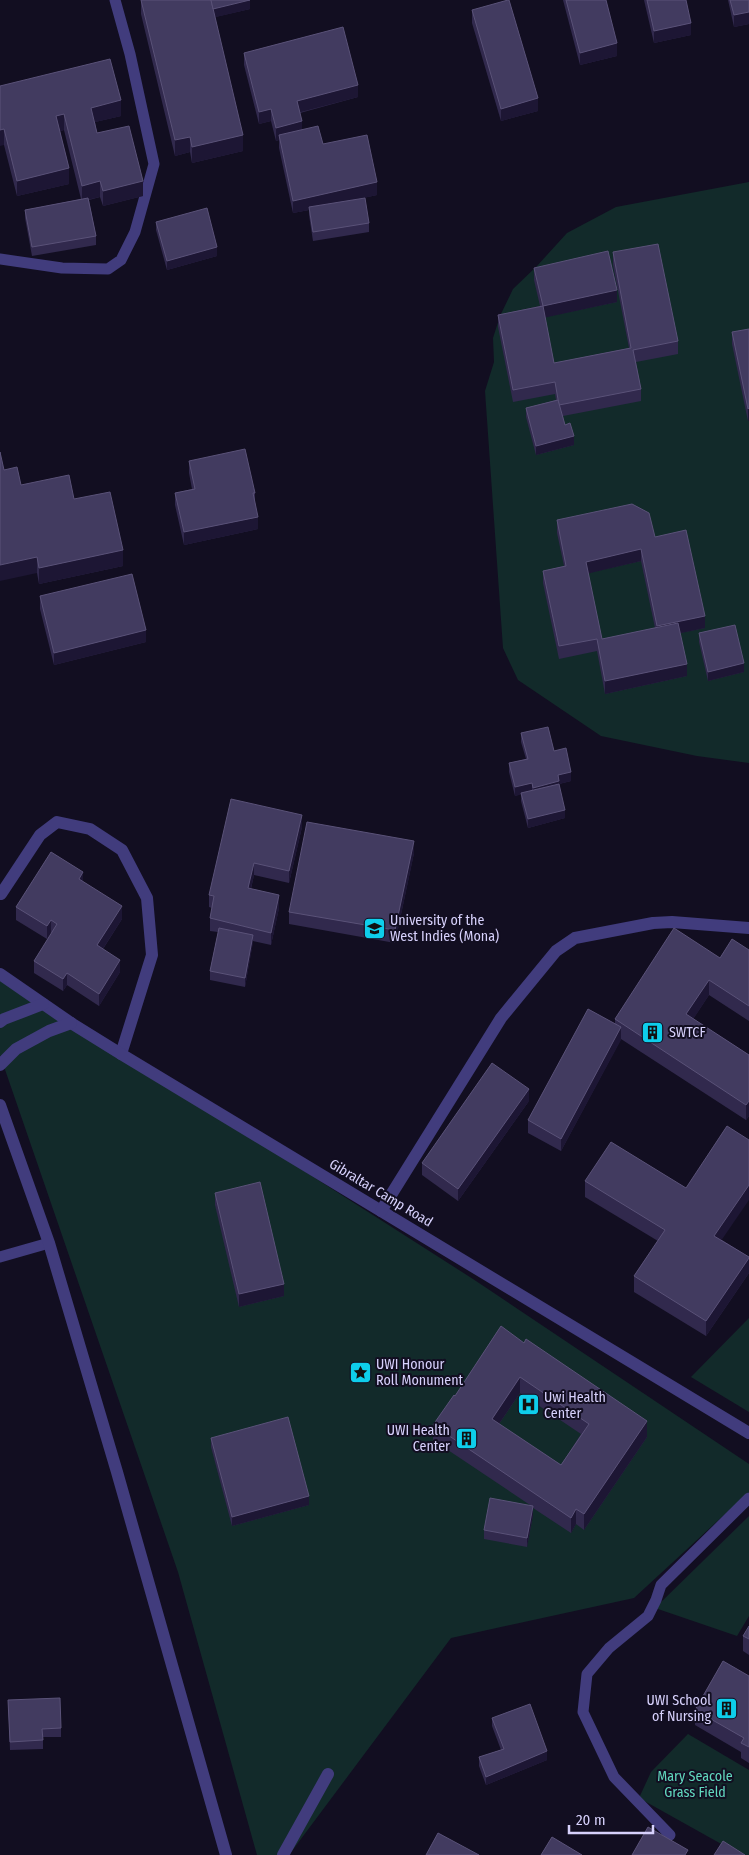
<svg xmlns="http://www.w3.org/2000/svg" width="749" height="1855" viewBox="0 0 749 1855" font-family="'Fira Sans Condensed',sans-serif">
<rect width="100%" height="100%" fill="#120e21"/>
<!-- green -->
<g fill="#122a2a">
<path d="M749 182V763L697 756 601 736 518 680 503 648 485 391 494 362 493 338 500 316 513 289 537 266 567 233 616 207Z"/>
<path d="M0 978 43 1004 473 1279 749 1464V1492L634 1598 451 1638 289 1855H257L178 1572 0 1055Z"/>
<path d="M749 1318V1412L691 1377Z"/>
<path d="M749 1516V1616L737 1636 655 1608Z"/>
<path d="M688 1734 749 1770V1855H741L639 1798 651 1772Z"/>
</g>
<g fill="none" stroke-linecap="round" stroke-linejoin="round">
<!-- service -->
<g stroke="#413c7d" stroke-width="11">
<path d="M0 259 62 268 108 269 121 260 135 232 154 164 130 54 115 0"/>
<path d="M0 1257 49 1243"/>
<path d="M670 1835 614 1777 583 1712 587 1674 609 1648 648 1616 656 1600 661 1585 749 1498"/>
</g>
<!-- minor -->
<g stroke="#413c7d" stroke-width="12">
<path d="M1 894 40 835 57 822 90 829 122 850 147 898 152 955 121 1054"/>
<path d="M0 974 71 1023 121 1054 749 1433"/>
<path d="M0 1022 4 1019 43 1004"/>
<path d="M0 1065 16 1049 49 1031 71 1023"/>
<path d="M381 1211 501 1018 556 951 575 938 653 923 672 922 749 928"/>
<path d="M283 1855 328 1774"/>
</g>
<!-- tertiary -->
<path stroke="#413c7d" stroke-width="12" d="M0 1105 49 1243 117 1472 226 1855"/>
</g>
<!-- wall -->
<g fill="#31294d" fill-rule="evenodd">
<path d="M141 0 250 9 215 17 243 151 192 163 190 152 175 156 141 14Z"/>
<path d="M563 0H606L617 56 580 65Z"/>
<path d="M644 0H686L691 35 654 43Z"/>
<path d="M728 0H749V24L734 27Z"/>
<path d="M472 10 538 111 501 121 472 23Z"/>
<path d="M244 53 358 97 300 113 302 130 323 144 377 195 358 199 369 223V232L313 241 309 215V210L293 213 279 148V140L276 141 271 121 259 124 244 65Z"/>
<path d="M0 86 121 116 95 122 97 133 143 196 103 206 100 197 89 200 96 236V245L32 256 25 218V210L81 199 64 130 60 131 69 184 17 196 4 145Z"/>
<path d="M156 222 217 256 167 270 156 230Z"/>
<path d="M613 252 678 341V354L636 362 641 389V401L563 416 565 425 574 445 536 455 526 417V408L556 400 555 394 513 402 498 327V315L540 306 534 280V268L617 302 545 317 554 363 629 348 613 265Z"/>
<path d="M749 329V421H748L732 344V332Z"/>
<path d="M189 461 255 493V502L258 529 184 545 175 505V493L192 489 189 473Z"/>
<path d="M4 470 21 485 74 499 123 566 39 584 37 573Z"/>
<path d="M557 520 655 537 705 628 680 633 687 676 605 694 597 651 559 659 543 583V571L564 566 557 533ZM641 561 655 628 602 639 588 573Z"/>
<path d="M40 596 146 642 54 665 40 609Z"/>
<path d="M699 633 744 672 708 681 699 642Z"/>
<path d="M521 733 554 751 571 781 559 784 565 818 528 828 521 801V794L515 796 509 772V763L526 759 521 742Z"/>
<path d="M302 827 289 883 254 875 251 889 279 908 271 945 253 941 245 987 210 980V971L218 932 210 931V918L212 908 209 907V895Z"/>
<path d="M414 853 395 943 289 924V912Z"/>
<path d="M83 882 122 919 103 949 120 972 99 1006 67 985 63 991 34 973V961L52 933 51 932 47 939 16 920V907Z"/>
<path d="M749 950V1021L709 995 693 1019 749 1055V1116L746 1120 621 1039 561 1151 528 1133V1120L615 1024V1019L720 958Z"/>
<path d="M529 1101 458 1201 422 1175V1163Z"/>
<path d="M585 1181 722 1240 749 1257V1273L706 1336 634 1292V1276L658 1241 585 1197Z"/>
<path d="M215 1193 284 1296 239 1307 215 1205Z"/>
<path d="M501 1326 647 1437 584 1530 576 1524 571 1533 533 1508V1515L527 1547 484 1539V1530L530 1505 433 1440V1425L455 1396ZM520 1393 581 1434 561 1465 499 1424Z"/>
<path d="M211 1438 309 1505 232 1526 211 1447Z"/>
<path d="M749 1626V1655L743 1651V1636Z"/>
<path d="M749 1676V1763L741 1758V1752L695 1725V1710Z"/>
<path d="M8 1700 61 1728V1737H43V1749L10 1750Z"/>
<path d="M492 1718 547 1760 486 1785 479 1766V1757L501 1750 492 1726Z"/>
</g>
<!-- shaded-wall -->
<g fill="#1d1634">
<path d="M250 0V9L212 18V9Z"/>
<path d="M749 12V24L734 27V15Z"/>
<path d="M691 23V35L654 43V31Z"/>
<path d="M617 43V56L580 65V53Z"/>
<path d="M358 85V97L297 113V101Z"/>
<path d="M538 98V111L501 121V109Z"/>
<path d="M121 100V116L91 123V108Z"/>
<path d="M271 109V121L259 124V112Z"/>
<path d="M64 114V130L56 132V116Z"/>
<path d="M302 121V133L279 135V140L276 141V128Z"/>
<path d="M4 129V145L0 146V130Z"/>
<path d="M243 135V151L192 163V147Z"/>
<path d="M190 137V152L175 156V140Z"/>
<path d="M69 168V184L17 196V181Z"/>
<path d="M100 181V197L82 201V186Z"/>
<path d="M143 181V196L103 206V191Z"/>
<path d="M377 182V195L310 210 309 207V210L293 213V201Z"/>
<path d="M217 247V256L167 270V261Z"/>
<path d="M617 290V302L543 318V306Z"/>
<path d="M749 408V421H748V409Z"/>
<path d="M574 436V445L536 455V446Z"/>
<path d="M258 517V529L184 545V532Z"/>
<path d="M641 549V561L586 574V562Z"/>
<path d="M123 550V566L39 584V568Z"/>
<path d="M37 557V573L0 581V565Z"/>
<path d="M705 616V628L657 638V626Z"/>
<path d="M146 630V642L54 665V653Z"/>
<path d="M744 663V672L708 681V672Z"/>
<path d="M687 664V676L605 694V681Z"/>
<path d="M571 772V781L559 784V790L533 797V788L558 775Z"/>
<path d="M532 783V792L515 796V787Z"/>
<path d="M565 810V818L528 828V819Z"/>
<path d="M302 815V827L289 883V871Z"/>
<path d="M414 841V853L395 943V930Z"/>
<path d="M254 863V875L248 900V888Z"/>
<path d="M83 872V885L79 879Z"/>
<path d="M279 895V908L271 945V933Z"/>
<path d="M122 906V919L97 958V945Z"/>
<path d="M51 920V932L47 939V926Z"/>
<path d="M253 935V943L245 987V978Z"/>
<path d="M120 960V972L99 1006V994Z"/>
<path d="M67 973V985L63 991V979Z"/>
<path d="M709 980V995L686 1030V1014Z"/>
<path d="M621 1027V1040L561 1151V1139Z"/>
<path d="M529 1089V1101L458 1201V1189Z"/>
<path d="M749 1101V1116L746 1120V1105Z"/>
<path d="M749 1185V1200L714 1251V1236Z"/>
<path d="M749 1258V1273L706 1336V1321Z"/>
<path d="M284 1284V1296L239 1307V1294Z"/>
<path d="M520 1377V1393L492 1434V1419Z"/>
<path d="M647 1421V1437L584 1530V1514Z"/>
<path d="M309 1496V1505L232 1526V1517Z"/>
<path d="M533 1506V1515L527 1547V1538Z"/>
<path d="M576 1509V1524L571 1533V1518Z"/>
<path d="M547 1751V1760L486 1785V1777Z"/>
</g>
<!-- building -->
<g fill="#423b60" stroke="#5a5278" fill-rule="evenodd">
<path d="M141 0H211L243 135 192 147 190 137 175 140Z"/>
<path d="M211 0H250L213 9Z"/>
<path d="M508 0H509L538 98 501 109 472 10Z"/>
<path d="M566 0H606L617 43 580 53Z"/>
<path d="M647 0H686L691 23 654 31Z"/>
<path d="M730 0H749V12L734 15Z"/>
<path d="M343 27 358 85 297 101 302 121 276 128 271 109 259 112 244 53Z"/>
<path d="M110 59 121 100 91 108 97 133 129 126 143 181 103 191 100 181 82 186 64 114 56 116 69 168 17 181 4 129 0 130V86Z"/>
<path d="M318 126 323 144 367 135 377 182 293 201 279 135Z"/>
<path d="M88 198 96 236 32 247 25 210Z"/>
<path d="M365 198 369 223 313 232 309 207Z"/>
<path d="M207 208 217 247 167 261 156 222Z"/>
<path d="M658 244 678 341 633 350 641 389 559 405 555 382 513 390 498 315 543 306 554 363 631 348 613 252Z"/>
<path d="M608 251 617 290 543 306 534 268Z"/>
<path d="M749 329V408L748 409 732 332Z"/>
<path d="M558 400 565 425 570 423 574 436 536 446 526 408Z"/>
<path d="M245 449 255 493H253L258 517 184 532 175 493 195 489 189 461Z"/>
<path d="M0 452 4 470 17 467 21 485 69 475 74 499 110 492 123 550 39 568 37 557 0 565Z"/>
<path d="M632 504 649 513 655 537 686 530 705 616 657 626 641 549 586 562 602 639 678 623 687 664 605 681 597 639 559 646 543 571 566 566 557 520Z"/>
<path d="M132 574 146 630 54 653 40 596Z"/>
<path d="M735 625 744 663 708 672 699 633Z"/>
<path d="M548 727 554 751 566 748 571 772 558 775 559 781 533 788 532 783 515 787 509 763 528 759 521 733Z"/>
<path d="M559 784 565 810 528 819 521 793Z"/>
<path d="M231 799 302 815 289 871 254 863 248 888 279 895 271 933 210 918 214 896 209 895Z"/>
<path d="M307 822 414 841 395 930 289 912Z"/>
<path d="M51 852 83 872 79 879 122 906 97 945 120 960 99 994 67 973 63 979 34 961 57 924 51 920 47 926 16 907Z"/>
<path d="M219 928 253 935 245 978 210 971Z"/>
<path d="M674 928 720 958 732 939 749 950V1006L709 980 686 1014 749 1055V1101L746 1105 615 1019Z"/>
<path d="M588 1009 621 1027 561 1139 528 1120Z"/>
<path d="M492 1063 529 1089 458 1189 422 1163Z"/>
<path d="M727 1126 749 1140V1185L714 1236 749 1257V1258L706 1321 634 1276 665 1230 585 1181 611 1142 686 1188Z"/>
<path d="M260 1182 284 1284 239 1294 215 1193Z"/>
<path d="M501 1326 524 1343 526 1339 647 1421 584 1514 576 1509 571 1518 433 1425 454 1395 455 1396ZM520 1377 589 1424 561 1465 492 1419Z"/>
<path d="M288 1417 309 1496 232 1517 211 1438Z"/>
<path d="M490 1498 533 1506 527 1538 484 1530Z"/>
<path d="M749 1626V1639L743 1636Z"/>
<path d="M723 1661 749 1676V1747L741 1743 744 1738 695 1710Z"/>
<path d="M60 1698 61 1728 42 1729 43 1740 10 1742 8 1700Z"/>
<path d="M530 1704 547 1751 486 1777 479 1757 504 1749 492 1718Z"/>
<path d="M648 1827 688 1850 685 1855H632Z"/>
<path d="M438 1833 479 1855H426Z"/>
<path d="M552 1837 582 1855H541Z"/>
<path d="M723 1841 745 1855H714Z"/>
</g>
<!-- icons -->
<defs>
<symbol id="university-square" viewBox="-11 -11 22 22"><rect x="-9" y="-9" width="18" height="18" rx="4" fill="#0eceeb" stroke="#120e21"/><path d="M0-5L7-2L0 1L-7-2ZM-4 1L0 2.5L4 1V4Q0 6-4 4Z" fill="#111"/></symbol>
<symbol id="building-square" viewBox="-11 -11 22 22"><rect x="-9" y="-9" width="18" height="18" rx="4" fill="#0eceeb" stroke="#120e21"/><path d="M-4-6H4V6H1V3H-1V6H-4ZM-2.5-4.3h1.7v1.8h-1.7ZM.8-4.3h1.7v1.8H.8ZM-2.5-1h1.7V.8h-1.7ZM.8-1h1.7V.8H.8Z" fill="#111"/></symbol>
<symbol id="sight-square" viewBox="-11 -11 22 22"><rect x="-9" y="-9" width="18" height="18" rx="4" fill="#0eceeb" stroke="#120e21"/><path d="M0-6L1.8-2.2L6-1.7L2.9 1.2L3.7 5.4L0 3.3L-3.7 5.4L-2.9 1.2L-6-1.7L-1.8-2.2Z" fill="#111"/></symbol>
<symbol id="hospital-square" viewBox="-11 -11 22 22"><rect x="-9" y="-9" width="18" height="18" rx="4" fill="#0eceeb" stroke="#120e21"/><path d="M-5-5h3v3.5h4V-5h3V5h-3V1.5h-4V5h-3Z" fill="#111"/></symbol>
</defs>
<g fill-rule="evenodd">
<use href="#university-square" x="362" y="916" width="25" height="25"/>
<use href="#building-square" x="640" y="1020" width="25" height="25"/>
<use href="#sight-square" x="348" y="1360" width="25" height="25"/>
<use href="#hospital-square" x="516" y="1392" width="25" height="25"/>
<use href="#building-square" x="454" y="1426" width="25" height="25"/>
<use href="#building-square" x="714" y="1696" width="25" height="25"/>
</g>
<g text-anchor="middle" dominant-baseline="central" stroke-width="4" stroke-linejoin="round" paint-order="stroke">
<!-- poi labels -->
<g font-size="14" fill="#d7d1fc" stroke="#120e21" text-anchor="start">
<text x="390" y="920">University of the<tspan x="390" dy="16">West Indies (Mona)</tspan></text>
<text x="669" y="1032">SWTCF</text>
<text x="376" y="1364">UWI Honour<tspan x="376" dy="16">Roll Monument</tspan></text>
<text x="544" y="1397">Uwi Health<tspan x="544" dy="16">Center</tspan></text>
<text x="450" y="1430" text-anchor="end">UWI Health<tspan x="450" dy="16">Center</tspan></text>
<text x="711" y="1700" text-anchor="end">UWI School<tspan x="711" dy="16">of Nursing</tspan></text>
</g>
<!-- street labels -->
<g font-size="14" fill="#d7d1fc" stroke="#120e21">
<text transform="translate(381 1193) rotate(31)">Gibraltar Camp Road</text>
</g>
<!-- park labels -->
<g font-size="14" fill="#61d8be" stroke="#120e21">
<text x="695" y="1776">Mary Seacole<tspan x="695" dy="16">Grass Field</tspan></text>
</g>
</g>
<!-- scale -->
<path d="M569 1825v8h84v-8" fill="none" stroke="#d7d1fc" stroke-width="2.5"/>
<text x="576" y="1825" font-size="15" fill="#d7d1fc" stroke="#120e21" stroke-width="4" paint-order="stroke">20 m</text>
</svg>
